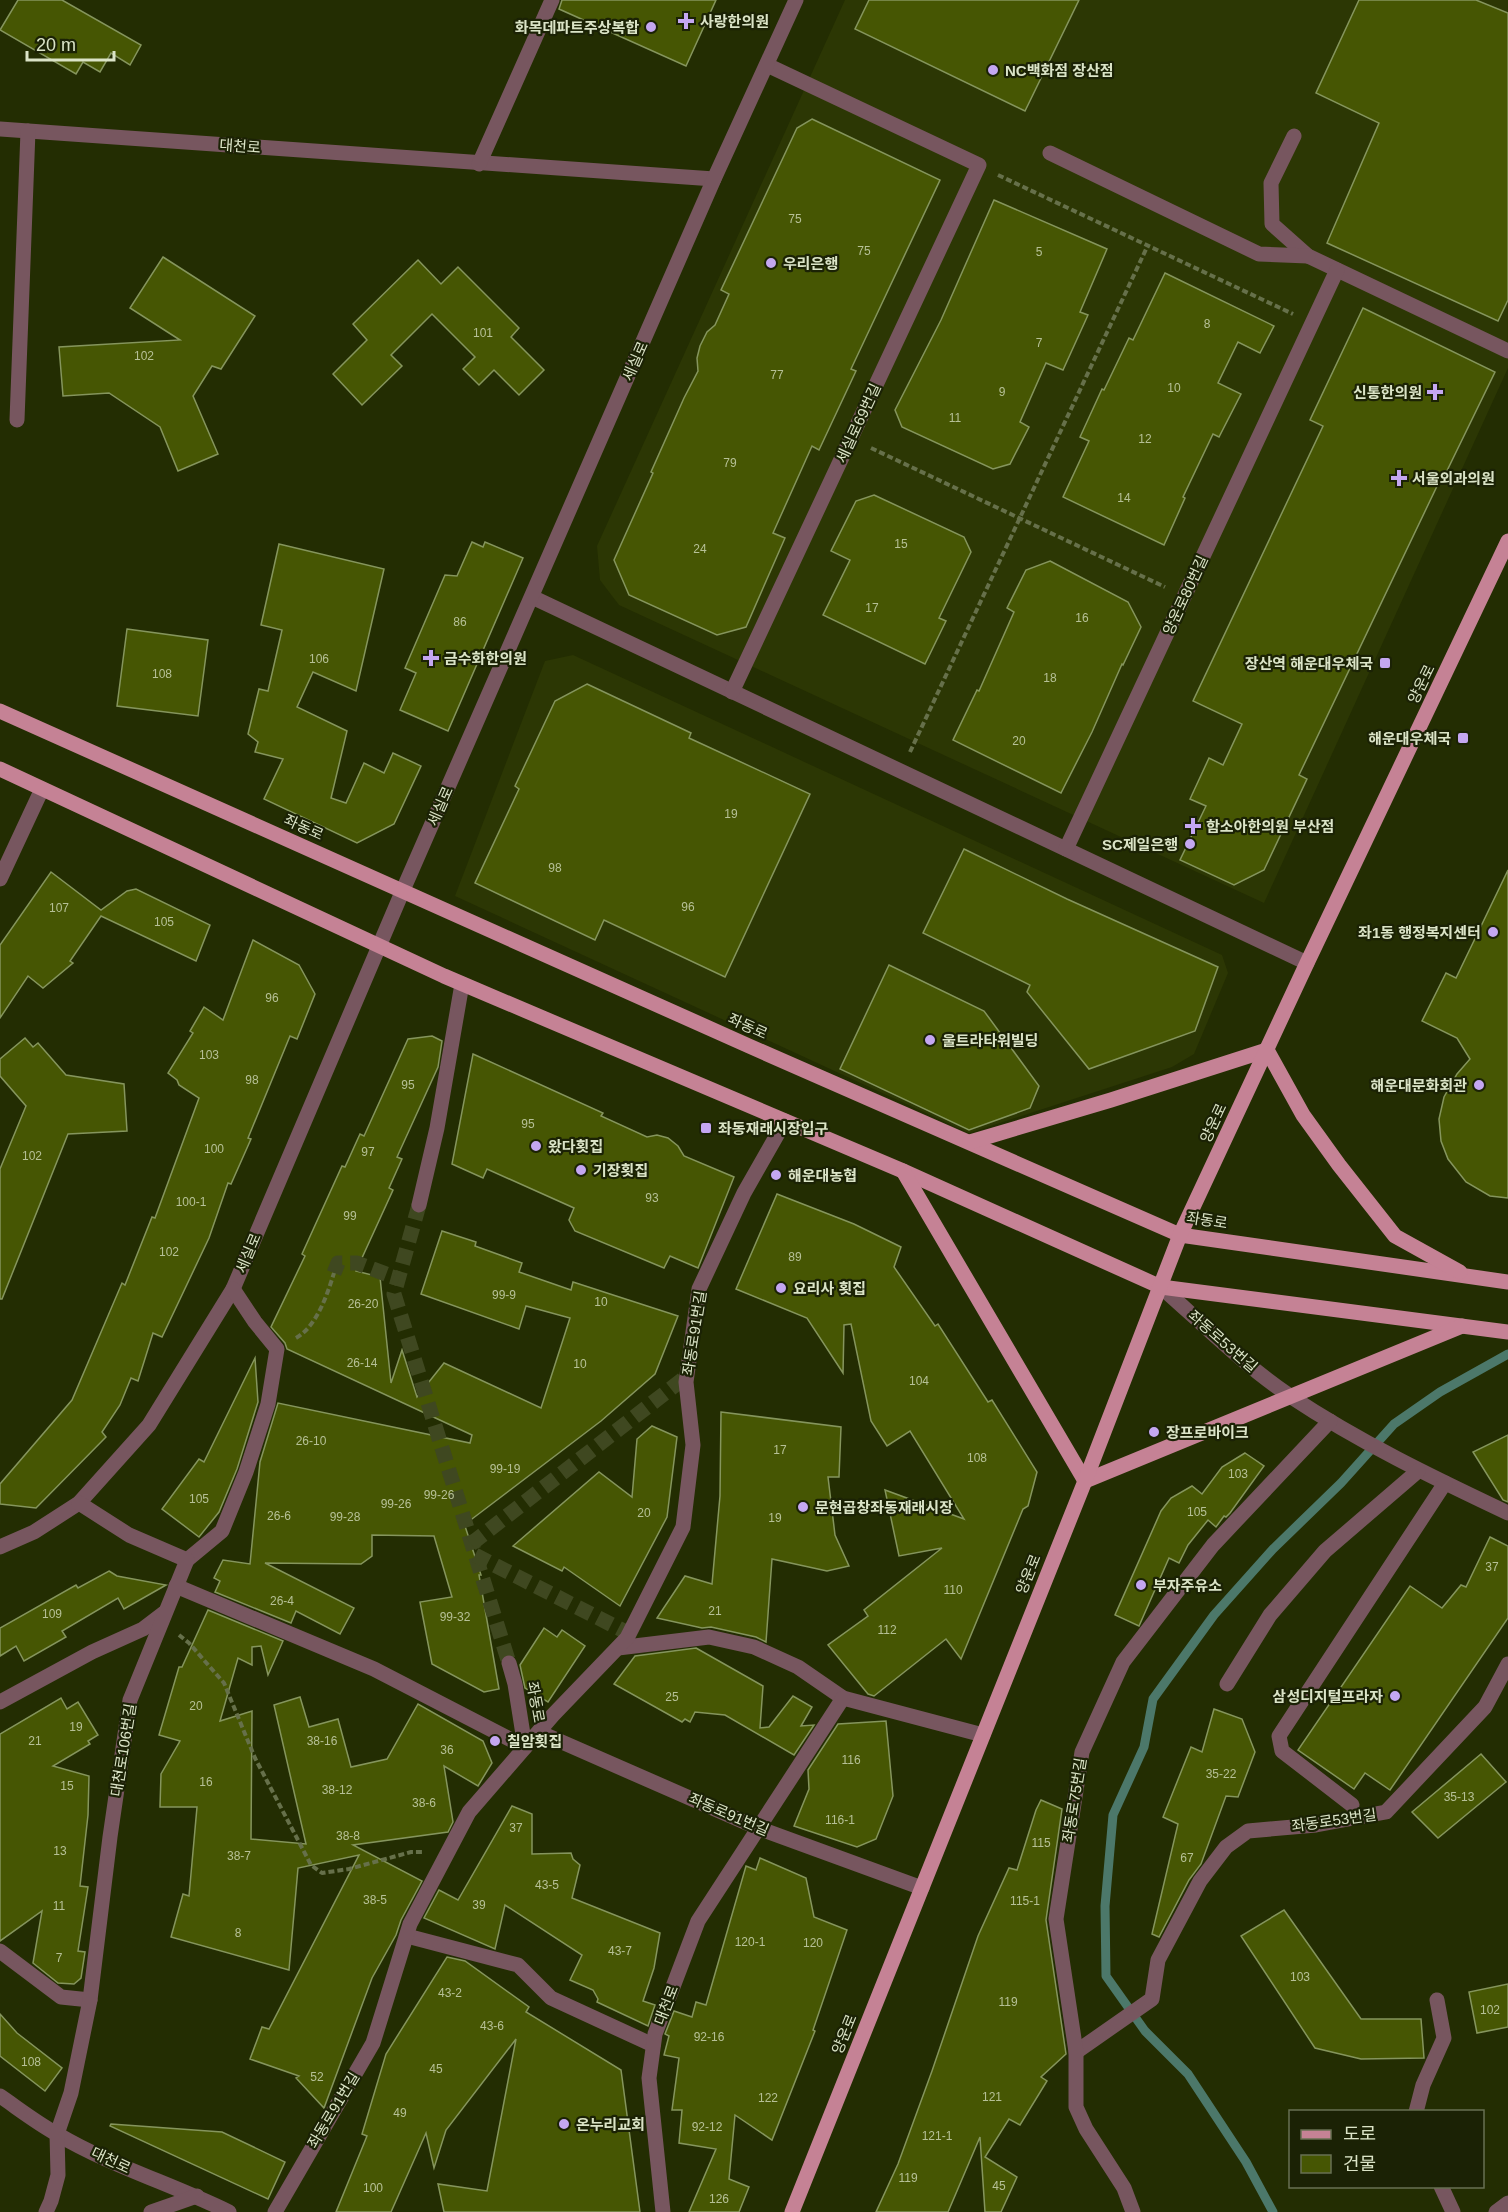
<svg xmlns="http://www.w3.org/2000/svg" width="1508" height="2212" viewBox="0 0 1508 2212" font-family="Helvetica,'Noto Sans KR',sans-serif">
<rect width="100%" height="100%" fill="#232d02"/>
<!-- built -->
<g fill="#2c3704">
<path d="M845 0H1508V368L1264 903 619 605 600 580 597 546Z"/>
<path d="M573 655 1222 955 1228 973 1194 1054 1172 1067 969 1133 455 896 545 661Z"/>
</g>
<g fill="none" stroke-linecap="round" stroke-linejoin="round">
<!-- stream -->
<path stroke="#4c786a" stroke-width="9" d="M1273 2212 1246 2162 1188 2074 1145 2031 1106 1976 1105 1906 1113 1815 1144 1747 1153 1699 1214 1615 1273 1549 1341 1483 1394 1424 1440 1392 1508 1354"/>
</g>
<!-- building -->
<g fill="#465603" stroke="#85955d" stroke-width="1.5">
<path d="M18 0H62L141 45 130 65 111 53 100 72 83 62 76 74 0 30Z"/>
<path d="M562 0H716L686 66 559 9Z"/>
<path d="M869 0H1079L1025 111 855 29Z"/>
<path d="M1359 0H1476L1508 13V300L1498 321 1327 243 1379 123 1316 93Z"/>
<path d="M812 119 940 180 851 369 856 371 819 450 812 446 773 533 785 538 746 627 717 635 629 595 614 560 653 473 651 472 684 398 698 371 697 358 700 346 707 332 715 325 729 294 721 290 797 128Z"/>
<path d="M994 200 1107 249 1080 312 1088 315 1063 370 1046 363 1020 422 1029 427 1010 464 993 469 902 427 895 410 941 320Z"/>
<path d="M163 257 255 316 221 369 212 366 193 396 218 454 178 471 160 427 109 393 63 396 59 347 180 340 130 308Z"/>
<path d="M418 260 441 284 458 267 519 328 511 337 544 370 519 395 494 370 479 385 463 369 475 357 432 314 391 355 402 366 362 405 333 374 367 340 353 324Z"/>
<path d="M1165 273 1274 326 1260 353 1238 342 1218 383 1241 394 1219 437 1213 434 1183 497 1185 498 1164 545 1063 497 1089 441 1080 437 1102 389 1104 390 1129 338 1133 340Z"/>
<path d="M1363 308 1495 372 1441 483 1439 482 1299 775 1307 779 1264 870 1234 885 1180 860 1206 806 1190 799 1209 758 1223 765 1242 724 1193 701 1323 426 1310 420Z"/>
<path d="M874 495 964 537 971 552 939 618 946 621 925 664 823 615 850 560 831 551 856 501Z"/>
<path d="M472 542 483 547 485 542 523 558 448 731 400 710 416 673 405 668 445 575 457 576Z"/>
<path d="M279 544 384 569 356 691 313 672 297 707 347 731 331 798 346 803 364 763 384 773 393 753 421 766 394 824 357 843 264 799 283 759 255 752 258 742 248 734 259 689 268 691 282 630 261 625Z"/>
<path d="M1050 561 1128 602 1141 627 1123 665 1122 664 1092 732 1061 793 953 740 977 690 979 691 1014 612 1007 608 1026 570Z"/>
<path d="M127 629 208 640 198 716 117 706Z"/>
<path d="M587 684 691 733 689 738 810 794 725 977 604 920 595 940 475 883 519 789 515 786 555 701Z"/>
<path d="M964 849 1067 899 1218 967 1195 1031 1089 1069 1027 992 1030 985 923 933Z"/>
<path d="M1508 870V1198L1490 1196 1466 1182 1448 1159 1441 1141 1439 1119 1444 1097 1457 1074 1470 1059 1457 1038 1422 1021 1446 973 1456 978Z"/>
<path d="M51 872 101 910 127 891 136 889 210 925 196 961 101 916 70 961 73 963 43 988 28 976 0 1018V945Z"/>
<path d="M253 940 299 965 315 994 297 1039 290 1036 248 1138 251 1139 231 1184 228 1183 209 1238 162 1337 153 1333 138 1381 131 1378 120 1405 102 1432 106 1437 36 1508 0 1504V1484L72 1400 122 1283 125 1285 152 1217 155 1218 199 1098 179 1085 177 1080 168 1073 193 1033 190 1031 204 1007 223 1020Z"/>
<path d="M889 965 984 1011 1039 1086 1030 1108 969 1130 840 1069Z"/>
<path d="M432 1036 442 1041 438 1067 397 1157 402 1159 389 1188 393 1190 356 1271 380 1277 391 1383 402 1350 417 1397 444 1363 541 1408 570 1318 526 1306 519 1329 421 1294 442 1231 476 1242 475 1246 522 1263 519 1272 571 1290 573 1282 678 1316 655 1374 601 1421 468 1522 463 1520 481 1575H479L499 1689 484 1692 432 1664 420 1602 452 1597 434 1536 372 1535V1556L361 1564 265 1563 354 1608 340 1634 296 1611 291 1623 215 1592 220 1581 214 1578 223 1560 250 1564 260 1462 278 1403 470 1443 472 1435 287 1349 285 1343 271 1327 305 1256 302 1254 342 1166 345 1167 360 1134 364 1136 408 1039Z"/>
<path d="M25 1038 33 1047 38 1043 66 1075 124 1084 127 1131 68 1134 2 1299H0V1169L26 1106 0 1076V1059Z"/>
<path d="M473 1054 603 1113 601 1116 647 1137 657 1135 668 1138 678 1146 684 1156 734 1177 698 1268 670 1256 664 1268 575 1231 569 1220 574 1208 487 1169 483 1178 452 1164Z"/>
<path d="M777 1194 854 1224 901 1247 894 1267 935 1326 938 1324 988 1402 992 1400 1037 1472 1028 1506 1023 1509 961 1659 946 1639 874 1696 868 1694 828 1645 868 1616 864 1610 942 1548 899 1556 885 1490 964 1519 910 1431 887 1446 871 1421 851 1324 844 1325 843 1373 807 1318 736 1289Z"/>
<path d="M255 1358 258 1402 237 1469 219 1512 199 1537 162 1509 199 1459 204 1462Z"/>
<path d="M721 1412 841 1427 839 1477H828L835 1535 849 1566 827 1571 772 1559 766 1642 756 1637 711 1627 702 1628 657 1618 685 1576 712 1584 720 1496Z"/>
<path d="M652 1426 677 1437 667 1517 620 1606 564 1567 562 1571 513 1546 599 1472 632 1497 637 1439Z"/>
<path d="M1508 1435V1502L1503 1500 1473 1452Z"/>
<path d="M1245 1453 1264 1466 1230 1513 1226 1517 1224 1516 1216 1527 1208 1520 1188 1545 1179 1563 1169 1558 1139 1626 1115 1615 1161 1511 1171 1498 1192 1486 1202 1494 1222 1467Z"/>
<path d="M1490 1537 1508 1546V1618L1390 1790 1365 1773 1354 1789 1298 1750 1410 1586 1442 1608 1461 1585 1466 1587Z"/>
<path d="M109 1571 117 1576 166 1585 124 1609 118 1598 62 1631 66 1637 24 1661 16 1646 0 1656V1628L76 1585 78 1588Z"/>
<path d="M208 1610 283 1641 268 1675 261 1646 252 1647V1665L238 1658 220 1721 252 1711 251 1839 306 1844 274 1705 300 1697 309 1727 338 1719 351 1767 387 1759 418 1704 483 1741 492 1763 478 1786 444 1766 453 1822 448 1832 353 1845 422 1881 401 1920 396 1935 372 1978 324 2108 296 2078 299 2076 250 2059 262 2027 269 2029 359 1855 298 1868 289 1970 171 1937 183 1894 189 1896 197 1807H160L161 1774 180 1741 159 1735 179 1667H182Z"/>
<path d="M544 1628 557 1637 562 1630 585 1646 548 1702 525 1688 520 1665Z"/>
<path d="M696 1648 763 1686 760 1728 769 1727 793 1696 812 1707 801 1726 814 1725 794 1755 725 1715 695 1712 690 1722 685 1719 682 1722 614 1684 635 1656Z"/>
<path d="M61 1698 67 1709 78 1702 98 1735 88 1741 90 1744 53 1766 89 1776 88 1815 80 1886 88 1887 78 1951 85 1952 81 1978 74 1984 58 1983 33 1963 42 1911 0 1941V1734Z"/>
<path d="M1214 1709 1242 1719 1255 1752 1238 1797 1226 1796 1201 1864 1189 1880 1159 1937 1152 1934 1178 1824 1163 1817 1191 1747 1202 1752Z"/>
<path d="M886 1721 893 1796 876 1839 857 1847 794 1826 809 1789 808 1770 838 1724Z"/>
<path d="M1481 1754 1506 1782 1438 1838 1412 1812Z"/>
<path d="M1041 1800 1062 1809 1046 1920 1066 2054 1041 2077 1047 2081 1020 2125 1009 2119 985 2157 1017 2177 1001 2212H985L980 2137 948 2212H876L898 2164 932 2071 978 1936 1009 1868 1017 1870 1036 1810Z"/>
<path d="M512 1806 532 1814V1854L571 1853 573 1859 580 1865 572 1898 660 1933 654 1968 643 2001 655 2005 648 2026 597 2002 598 1999 593 1990 570 1980 582 1955 505 1905 495 1949 424 1918 439 1890 458 1900Z"/>
<path d="M760 1858 806 1878 814 1917 847 1930 813 2030 815 2031 772 2140 735 2115 729 2179 749 2187 739 2212H689L716 2149 679 2143 682 2110H672L679 2058 664 2055 669 2036 665 2034 674 2011 692 2017 696 2002 706 2005 746 1866 756 1870Z"/>
<path d="M1284 1910 1361 2019H1421L1424 2058 1361 2059 1315 2048 1241 1936Z"/>
<path d="M447 1957 465 1961 529 2007 526 2012 621 2070 640 2212H444L438 2184 487 2191 516 2039 446 2130 434 2168 426 2133 391 2212H336L367 2136 362 2134 386 2054Z"/>
<path d="M1508 1984V2027L1477 2033 1469 1992Z"/>
<path d="M0 2014 17 2033 62 2068 45 2091 0 2056Z"/>
<path d="M111 2124 222 2132 285 2162 268 2199 110 2126Z"/>
</g>
<g fill="none" stroke-linecap="round" stroke-linejoin="round">
<!-- minor-tunnel -->
<g stroke="#3f4820" stroke-width="15" stroke-dasharray="15 8" stroke-linecap="butt">
<path d="M419 1205 394 1294 509 1663"/>
<path d="M334 1273 338 1263H357L399 1279"/>
<path d="M471 1544 687 1376"/>
<path d="M475 1555 630 1634"/>
</g>
<!-- path -->
<g stroke="#66704a" stroke-width="4" stroke-dasharray="6 3" stroke-linecap="butt">
<path d="M998 175 1293 314"/>
<path d="M871 448 1165 587"/>
<path d="M910 752 1148 245"/>
<path d="M296 1338C317 1326 327 1295 334 1273"/>
<path d="M179 1635 189 1643 224 1683 255 1758 311 1865 322 1873 349 1869 411 1852H423"/>
</g>
<!-- minor -->
<g stroke="#77565f" stroke-width="15">
<path d="M0 129 714 179"/>
<path d="M1294 136 1271 183 1272 224 1308 256 1508 351"/>
<path d="M1050 153 1259 254 1308 256"/>
<path d="M479 164 552 0"/>
<path d="M17 420 28 131"/>
<path d="M532 597 1307 963"/>
<path d="M732 692 979 165 767 65"/>
<path d="M1066 849 1337 270"/>
<path d="M0 879 42 789"/>
<path d="M419 1205 437 1128 462 984"/>
<path d="M1161 1287C1203 1324 1244 1365 1290 1396 1359 1442 1434 1478 1508 1513"/>
<path d="M0 1547 34 1532 79 1503 149 1425 233 1289 403 890 714 179 796 0"/>
<path d="M187 1560 222 1531 246 1472 268 1404 277 1349 255 1322 233 1289"/>
<path d="M176 1586 374 1669 525 1747"/>
<path d="M618 1648 709 1637 754 1647 798 1667 843 1698 983 1735"/>
<path d="M509 1663 515 1684 525 1747"/>
<path d="M1227 1684 1270 1615 1325 1551 1418 1471"/>
<path d="M0 1702 92 1652 143 1629 164 1613"/>
<path d="M539 1732 758 1828 922 1888"/>
<path d="M1352 1805 1282 1751 1279 1736 1445 1483"/>
<path d="M407 1936 518 1965 551 1998 653 2045"/>
<path d="M0 1951 61 1997 90 2000"/>
<path d="M1076 2052 1152 1999 1158 1960 1200 1881 1226 1847 1248 1831 1316 1825 1386 1812 1485 1707 1508 1664"/>
<path d="M0 2096C19 2109 37 2123 57 2134 111 2166 172 2184 229 2212"/>
<path d="M1416 2112 1423 2085 1444 2038 1437 2000"/>
<path d="M1441 2186 1453 2212"/>
<path d="M46 2212 51 2201 58 2175 57 2134 71 2093 90 2000 110 1837 130 1700 187 1560 129 1535 79 1503"/>
<path d="M151 2212 197 2196"/>
<path d="M275 2212 373 2043 410 1924 469 1812 553 1715 627 1638 683 1527 693 1445 686 1382 699 1289 744 1193 785 1121"/>
<path d="M663 2212 649 2078 655 2034 698 1921 843 1698"/>
<path d="M1133 2212 1124 2188 1086 2129 1076 2107V2052L1056 1919 1082 1752 1123 1662 1213 1545 1330 1421"/>
<path d="M1496 2212 1508 2203"/>
</g>
<!-- major -->
<g stroke="#c58295" stroke-width="15">
<path d="M0 711 749 1046 1180 1235 1508 1282"/>
<path d="M0 769 444 976 903 1171 1161 1287 1508 1332"/>
<path d="M970 1142 1111 1100 1267 1050 1303 1115 1339 1165 1395 1236 1460 1272"/>
<path d="M903 1171 1085 1481 1462 1326"/>
<path d="M792 2212 1085 1481 1180 1235 1307 963 1508 541"/>
</g>
</g>
<!-- markers -->
<g fill="#c4a7f1" stroke="#1b2205" stroke-width="2">
<path d="M683 12h6v6h6v6h-6v6h-6v-6h-6v-6h6z"/>
<circle cx="651" cy="27" r="6"/>
<circle cx="993" cy="70" r="6"/>
<circle cx="771" cy="263" r="6"/>
<path d="M1432 383h6v6h6v6h-6v6h-6v-6h-6v-6h6z"/>
<path d="M1396 469h6v6h6v6h-6v6h-6v-6h-6v-6h6z"/>
<path d="M428 649h6v6h6v6h-6v6h-6v-6h-6v-6h6z"/>
<rect x="1379" y="657" width="12" height="12" rx="3"/>
<rect x="1457" y="732" width="12" height="12" rx="3"/>
<path d="M1190 817h6v6h6v6h-6v6h-6v-6h-6v-6h6z"/>
<circle cx="1190" cy="844" r="6"/>
<circle cx="1493" cy="932" r="6"/>
<circle cx="930" cy="1040" r="6"/>
<circle cx="1479" cy="1085" r="6"/>
<rect x="700" y="1122" width="12" height="12" rx="3"/>
<circle cx="536" cy="1146" r="6"/>
<circle cx="581" cy="1170" r="6"/>
<circle cx="776" cy="1175" r="6"/>
<circle cx="781" cy="1288" r="6"/>
<circle cx="1154" cy="1432" r="6"/>
<circle cx="803" cy="1507" r="6"/>
<circle cx="1141" cy="1585" r="6"/>
<circle cx="1395" cy="1696" r="6"/>
<circle cx="495" cy="1741" r="6"/>
<circle cx="564" cy="2124" r="6"/>
</g>
<g text-anchor="middle" dominant-baseline="central" stroke-width="4.5" stroke-linejoin="round" paint-order="stroke">
<!-- number labels -->
<g font-size="12" fill="#b6c096">
<text x="795" y="219">75</text>
<text x="864" y="251">75</text>
<text x="1039" y="252">5</text>
<text x="1207" y="324">8</text>
<text x="483" y="333">101</text>
<text x="1039" y="343">7</text>
<text x="144" y="356">102</text>
<text x="777" y="375">77</text>
<text x="1174" y="388">10</text>
<text x="1002" y="392">9</text>
<text x="955" y="418">11</text>
<text x="1145" y="439">12</text>
<text x="730" y="463">79</text>
<text x="1124" y="498">14</text>
<text x="901" y="544">15</text>
<text x="700" y="549">24</text>
<text x="872" y="608">17</text>
<text x="1082" y="618">16</text>
<text x="460" y="622">86</text>
<text x="319" y="659">106</text>
<text x="162" y="674">108</text>
<text x="1050" y="678">18</text>
<text x="1019" y="741">20</text>
<text x="731" y="814">19</text>
<text x="555" y="868">98</text>
<text x="688" y="907">96</text>
<text x="59" y="908">107</text>
<text x="164" y="922">105</text>
<text x="272" y="998">96</text>
<text x="209" y="1055">103</text>
<text x="252" y="1080">98</text>
<text x="408" y="1085">95</text>
<text x="528" y="1124">95</text>
<text x="214" y="1149">100</text>
<text x="368" y="1152">97</text>
<text x="32" y="1156">102</text>
<text x="652" y="1198">93</text>
<text x="191" y="1202">100-1</text>
<text x="350" y="1216">99</text>
<text x="169" y="1252">102</text>
<text x="795" y="1257">89</text>
<text x="504" y="1295">99-9</text>
<text x="601" y="1302">10</text>
<text x="363" y="1304">26-20</text>
<text x="362" y="1363">26-14</text>
<text x="580" y="1364">10</text>
<text x="919" y="1381">104</text>
<text x="311" y="1441">26-10</text>
<text x="780" y="1450">17</text>
<text x="977" y="1458">108</text>
<text x="505" y="1469">99-19</text>
<text x="1238" y="1474">103</text>
<text x="439" y="1495">99-26</text>
<text x="199" y="1499">105</text>
<text x="396" y="1504">99-26</text>
<text x="1197" y="1512">105</text>
<text x="644" y="1513">20</text>
<text x="279" y="1516">26-6</text>
<text x="345" y="1517">99-28</text>
<text x="775" y="1518">19</text>
<text x="1492" y="1567">37</text>
<text x="953" y="1590">110</text>
<text x="282" y="1601">26-4</text>
<text x="715" y="1611">21</text>
<text x="52" y="1614">109</text>
<text x="455" y="1617">99-32</text>
<text x="887" y="1630">112</text>
<text x="672" y="1697">25</text>
<text x="196" y="1706">20</text>
<text x="76" y="1727">19</text>
<text x="35" y="1741">21</text>
<text x="322" y="1741">38-16</text>
<text x="447" y="1750">36</text>
<text x="851" y="1760">116</text>
<text x="1221" y="1774">35-22</text>
<text x="206" y="1782">16</text>
<text x="67" y="1786">15</text>
<text x="337" y="1790">38-12</text>
<text x="1459" y="1797">35-13</text>
<text x="424" y="1803">38-6</text>
<text x="840" y="1820">116-1</text>
<text x="516" y="1828">37</text>
<text x="348" y="1836">38-8</text>
<text x="1041" y="1843">115</text>
<text x="60" y="1851">13</text>
<text x="239" y="1856">38-7</text>
<text x="1187" y="1858">67</text>
<text x="547" y="1885">43-5</text>
<text x="375" y="1900">38-5</text>
<text x="1025" y="1901">115-1</text>
<text x="479" y="1905">39</text>
<text x="59" y="1906">11</text>
<text x="238" y="1933">8</text>
<text x="750" y="1942">120-1</text>
<text x="813" y="1943">120</text>
<text x="620" y="1951">43-7</text>
<text x="59" y="1958">7</text>
<text x="1300" y="1977">103</text>
<text x="450" y="1993">43-2</text>
<text x="1008" y="2002">119</text>
<text x="1490" y="2010">102</text>
<text x="492" y="2026">43-6</text>
<text x="709" y="2037">92-16</text>
<text x="31" y="2062">108</text>
<text x="436" y="2069">45</text>
<text x="317" y="2077">52</text>
<text x="992" y="2097">121</text>
<text x="768" y="2098">122</text>
<text x="400" y="2113">49</text>
<text x="707" y="2127">92-12</text>
<text x="937" y="2136">121-1</text>
<text x="908" y="2178">119</text>
<text x="999" y="2186">45</text>
<text x="373" y="2188">100</text>
<text x="719" y="2199">126</text>
</g>
<!-- poi labels -->
<g font-size="15" font-weight="bold" fill="#dbe4c7" stroke="#1b2205" text-anchor="start">
<text x="700" y="21">사랑한의원</text>
<text x="639" y="27" text-anchor="end">화목데파트주상복합</text>
<text x="1005" y="70">NC백화점 장산점</text>
<text x="783" y="263">우리은행</text>
<text x="1422" y="392" text-anchor="end">신통한의원</text>
<text x="1412" y="478">서울외과의원</text>
<text x="444" y="658">금수화한의원</text>
<text x="1373" y="663" text-anchor="end">장산역 해운대우체국</text>
<text x="1451" y="738" text-anchor="end">해운대우체국</text>
<text x="1206" y="826">함소아한의원 부산점</text>
<text x="1178" y="844" text-anchor="end">SC제일은행</text>
<text x="1481" y="932" text-anchor="end">좌1동 행정복지센터</text>
<text x="942" y="1040">울트라타워빌딩</text>
<text x="1467" y="1085" text-anchor="end">해운대문화회관</text>
<text x="718" y="1128">좌동재래시장입구</text>
<text x="548" y="1146">왔다횟집</text>
<text x="593" y="1170">기장횟집</text>
<text x="788" y="1175">해운대농협</text>
<text x="793" y="1288">요리사 횟집</text>
<text x="1166" y="1432">장프로바이크</text>
<text x="815" y="1507">문현곱창좌동재래시장</text>
<text x="1153" y="1585">부자주유소</text>
<text x="1383" y="1696" text-anchor="end">삼성디지털프라자</text>
<text x="507" y="1741">칠암횟집</text>
<text x="576" y="2124">온누리교회</text>
</g>
<!-- street labels -->
<g font-size="15" fill="#dbe4c7" stroke="#1b2205">
<text transform="translate(240 146) rotate(4)">대천로</text>
<text transform="translate(635 361) rotate(-66)">세실로</text>
<text transform="translate(858 423) rotate(-65)">세실로69번길</text>
<text transform="translate(1185 595) rotate(-65)">양운로80번길</text>
<text transform="translate(1421 684) rotate(-64)">양운로</text>
<text transform="translate(440 806) rotate(-66)">세실로</text>
<text transform="translate(304 827) rotate(24)">좌동로</text>
<text transform="translate(748 1026) rotate(24)">좌동로</text>
<text transform="translate(1213 1123) rotate(-65)">양운로</text>
<text transform="translate(1207 1220) rotate(9)">좌동로</text>
<text transform="translate(248 1253) rotate(-67)">세실로</text>
<text transform="translate(694 1333) rotate(-81)">좌동로91번길</text>
<text transform="translate(1223 1341) rotate(41)">좌동로53번길</text>
<text transform="translate(1028 1574) rotate(-68)">양운로</text>
<text transform="translate(536 1702) rotate(80)">좌동로</text>
<text transform="translate(123 1750) rotate(-81)">대천로106번길</text>
<text transform="translate(1074 1800) rotate(-81)">좌동로75번길</text>
<text transform="translate(729 1814) rotate(23)">좌동로91번길</text>
<text transform="translate(1334 1820) rotate(-8)">좌동로53번길</text>
<text transform="translate(666 2005) rotate(-69)">대천로</text>
<text transform="translate(844 2034) rotate(-68)">양운로</text>
<text transform="translate(333 2110) rotate(-59)">좌동로91번길</text>
<text transform="translate(111 2160) rotate(25)">대천로</text>
</g>
</g>
<!-- legend -->
<rect x="1289" y="2110" width="195" height="78" fill="#1b2205" stroke="#687053" stroke-width="1.5"/>
<rect x="1301" y="2130" width="30" height="9" fill="#c58295" stroke="#687053" stroke-width="1.5"/>
<text x="1343" y="2140" font-size="18" fill="#dbe4c7">도로</text>
<rect x="1301" y="2155" width="30" height="18" fill="#465603" stroke="#687053" stroke-width="1.5"/>
<text x="1343" y="2170" font-size="18" fill="#dbe4c7">건물</text>
<!-- scale -->
<path d="M27 51v9h87v-9" fill="none" stroke="#dbe4c7" stroke-width="3"/>
<text x="36" y="51" font-size="18" fill="#dbe4c7" stroke="#1b2205" stroke-width="4.5" paint-order="stroke">20 m</text>
</svg>
